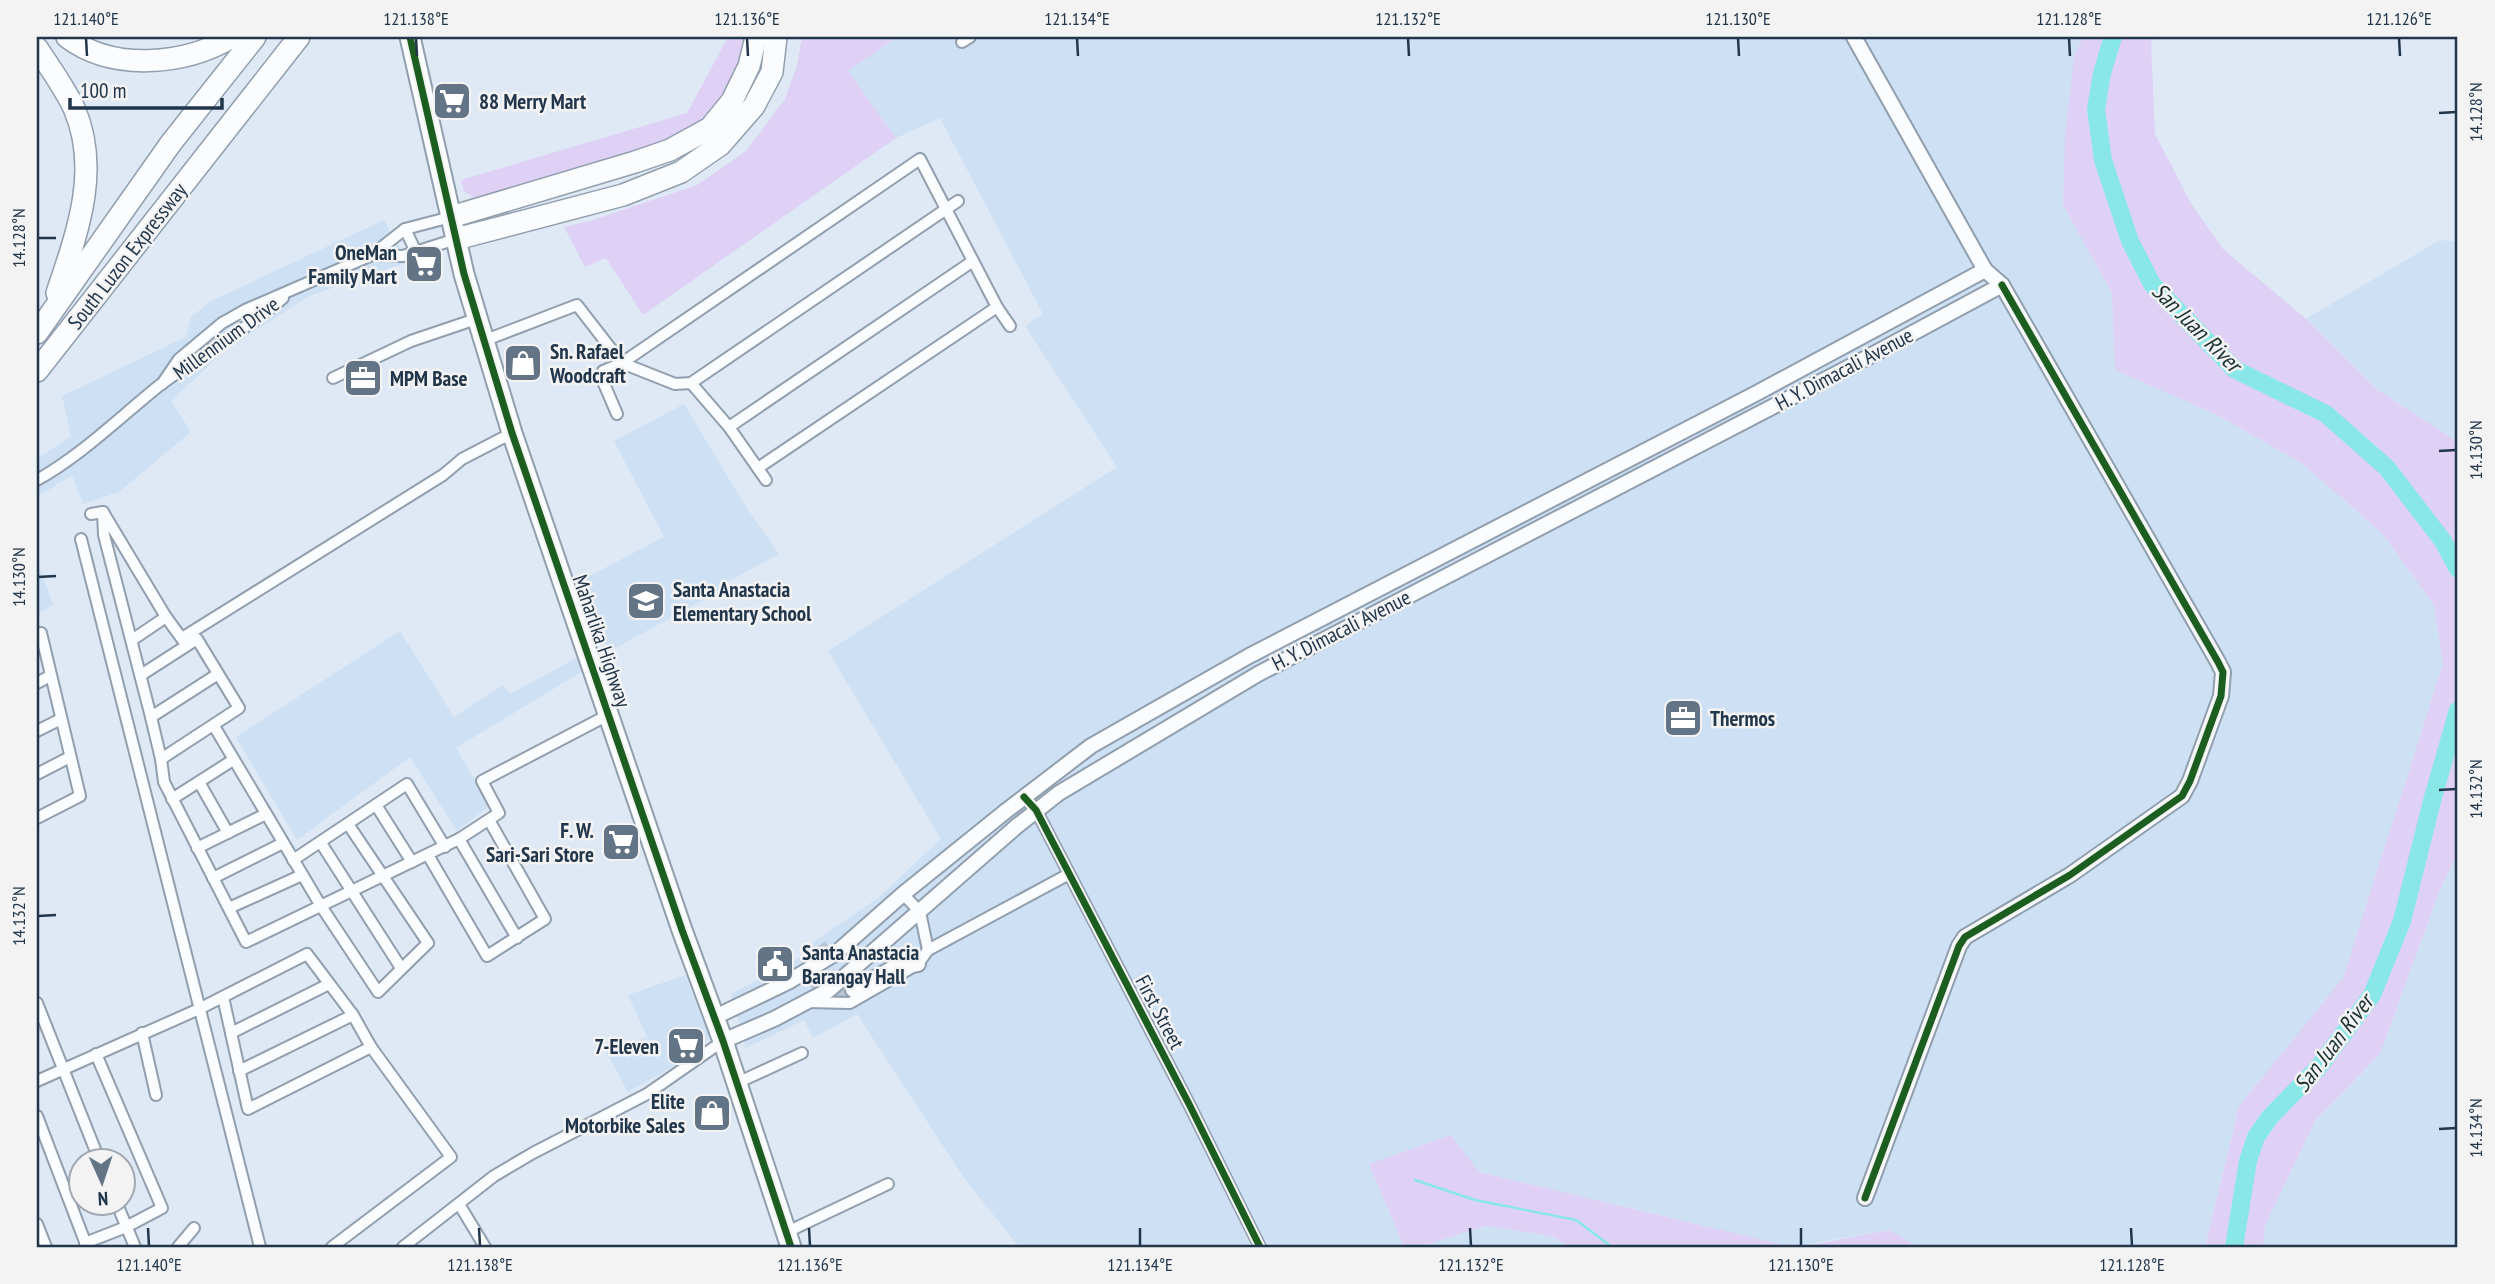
<svg xmlns="http://www.w3.org/2000/svg" width="2495" height="1284" viewBox="0 0 2495 1284" font-family="'PT Sans Narrow',sans-serif">
<rect width="100%" height="100%" fill="#dee9f5"/>
<!-- built -->
<g fill="#cee0f4">
<path d="M897 37H2083L2074 58 2063 205 2112 293 2115 369 2217 415 2301 463 2382 533 2434 605 2443 664 2343 979 2239 1106 2205 1247H1918L1889 1230 1792 1247 1479 1172 1369 1164 1404 1247H1019L964 1178 857 1014 813 1038 804 1020 746 1048 731 994 804 955 802 950 878 898 941 839 828 651 1117 467 1025 326 1043 314 940 118 896 138 847 71Z"/>
<path d="M384 220 408 262 309 296 225 350 171 401 191 432 119 492 83 504 72 475 37 497V459L71 436 62 396 186 337 191 317 211 301Z"/>
<path d="M2440 240 2458 242V442L2378 390 2306 319Z"/>
<path d="M684 404 746 507 779 554 725 583 727 587 608 652 580 581 664 537 614 441Z"/>
<path d="M37 560 53 605 37 614Z"/>
<path d="M400 631 454 717 503 685 510 694 578 657 583 671 456 748 490 806 457 831 410 757 297 840 236 737Z"/>
<path d="M2458 852V1247H2263L2265 1225 2316 1120 2380 1054 2439 892Z"/>
<path d="M685 975 710 1038 685 1060 628 1092 606 1051 647 1037 628 995Z"/>
<path d="M1486 1226 1552 1236 1570 1247H1419Z"/>
</g>
<!-- green -->
<g fill="#dfd1f6">
<path d="M728 37H746L738 71 721 99 703 119 673 139 489 198 476 199 464 191 461 180 687 113Z"/>
<path d="M802 37H897L848 71 896 138 643 315 606 258 585 267 564 227 593 220 697 185 746 151 785 99 797 65Z"/>
<path d="M2083 37H2155L2151 43 2155 134 2192 205 2223 249 2306 319 2378 390 2458 442V852L2439 892 2380 1054 2316 1120 2265 1225 2263 1247H2205L2239 1106 2343 978 2443 664 2434 605 2382 533 2301 463 2217 415 2115 370 2112 293 2063 205 2065 134 2074 58Z"/>
<path d="M1451 1135 1479 1172 1792 1247H1570L1552 1236 1486 1226 1419 1247H1404L1369 1164Z"/>
<path d="M1889 1230 1918 1247H1801Z"/>
</g>
<g fill="none" stroke-linecap="round" stroke-linejoin="round">
<!-- stream -->
<path stroke="#8ae7e7" stroke-width="2.5" d="M1415 1180 1475 1200 1576 1220 1612 1247"/>
<!-- river -->
<g stroke="#8ae7e7" stroke-width="18">
<path d="M2113 37 2102 73 2096 109 2103 160 2130 241 2152 284 2234 369 2326 414 2387 468 2443 541 2458 569"/>
<path d="M2234 1247 2248 1161 2256 1137 2270 1117 2318 1068 2372 995 2402 921 2432 801 2458 710"/>
</g>
<!-- tertiary-tunnel -->
<path stroke="#b8c5d3" stroke-width="14" stroke-dasharray="14 7" stroke-linecap="butt" d="M829 947C797 968 819 1006 853 990"/>
<defs>
<g id="minor">
<path d="M962 42 970 37"/>
<path d="M405 229 416 252"/>
<path d="M372 255 403 256 456 239"/>
<path d="M483 341 577 305 622 363 675 384 691 383 958 201"/>
<path d="M333 378 411 341 476 319"/>
<path d="M691 383 729 427 766 480"/>
<path d="M162 384 179 359 222 323 245 310 372 255 405 229 451 217"/>
<path d="M617 414 602 379 603 371 622 363 920 159 997 307 1010 326"/>
<path d="M729 427 973 261"/>
<path d="M758 468 997 307"/>
<path d="M37 480C82 455 120 417 160 385 200 355 245 331 283 298"/>
<path d="M103 512 104 535 151 717 161 759 164 782 246 942 459 839 499 813 482 781 608 715"/>
<path d="M91 514 103 512 166 617 185 643"/>
<path d="M81 539 260 1247"/>
<path d="M37 636 41 633 80 796 37 818"/>
<path d="M182 638 443 475 462 459 512 433"/>
<path d="M132 640 166 617"/>
<path d="M141 675 197 639 239 708 161 759"/>
<path d="M37 683 50 676"/>
<path d="M151 717 218 674"/>
<path d="M214 726 321 906 378 992 428 943 348 824"/>
<path d="M37 731 61 719"/>
<path d="M37 774 70 757"/>
<path d="M199 782 228 833"/>
<path d="M1024 797 1036 810 1189 1104 1260 1247"/>
<path d="M172 799 233 760"/>
<path d="M376 805 412 862"/>
<path d="M459 839 517 938"/>
<path d="M321 843 401 968"/>
<path d="M197 848 266 814"/>
<path d="M428 855 487 956 545 919 489 820"/>
<path d="M293 860 407 784 445 847"/>
<path d="M213 878 283 843"/>
<path d="M903 894 920 912 928 950"/>
<path d="M229 908 302 875"/>
<path d="M223 997 248 1109 371 1047"/>
<path d="M807 1002 850 1003 918 964 928 950 1069 874"/>
<path d="M37 1003 100 1162"/>
<path d="M142 1033 156 1095"/>
<path d="M231 1033 329 984"/>
<path d="M239 1071 353 1015"/>
<path d="M37 1081 199 1009 307 954 353 1015 371 1047 451 1157 332 1247"/>
<path d="M737 1083 802 1053"/>
<path d="M37 1116 87 1247"/>
<path d="M117 1204 135 1247"/>
<path d="M459 1204 485 1247"/>
<path d="M37 1224 46 1247"/>
<path d="M787 1232 888 1184"/>
<path d="M85 1243 126 1227 162 1208 96 1054"/>
<path d="M178 1247 194 1228"/>
<path d="M403 1247 494 1176 533 1153 647 1094 723 1041"/>
</g>
<g id="tertiary">
<path d="M1854 37 1985 270 2002 285 2218 662 2223 672 2221 696 2190 781 2182 796 2070 875 1965 937 1959 946 1865 1198"/>
<path d="M853 990 895 967 918 964"/>
<path d="M715 1017 788 982 836 953 903 894 1006 811 1091 746 1249 656 1755 394 1985 270"/>
<path d="M723 1041 774 1019 829 990 1017 826 1059 793 1258 674 1857 363 2002 285"/>
</g>
<path id="trunk" d="M410 37 464 274 512 433 682 930 723 1041 791 1247"/>
<g id="motorway">
<path d="M67 37C113 72 185 65 232 37"/>
<path d="M37 48C50 68 64 87 74 108 101 170 77 233 57 293"/>
<path d="M451 217 635 162 670 150 710 128 732 101 749 66 756 37"/>
<path d="M456 239 623 195 681 172 720 145 754 106 772 72 776 37"/>
<path d="M37 333 171 143 255 37"/>
<path d="M37 371 299 37"/>
</g>
</defs>
<!-- minor casing -->
<use href="#minor" stroke="#909ead" stroke-width="14"/>
<!-- tertiary casing -->
<use href="#tertiary" stroke="#909ead" stroke-width="18"/>
<!-- trunk casing -->
<use href="#trunk" stroke="#909ead" stroke-width="23"/>
<!-- motorway casing -->
<use href="#motorway" stroke="#909ead" stroke-width="24"/>
<!-- minor -->
<use href="#minor" stroke="#fafcfe" stroke-width="10"/>
<!-- tertiary -->
<use href="#tertiary" stroke="#fafcfe" stroke-width="14"/>
<!-- trunk -->
<use href="#trunk" stroke="#fafcfe" stroke-width="19"/>
<!-- motorway -->
<use href="#motorway" stroke="#fafcfe" stroke-width="21"/>
<defs>
<g id="cycleway">
<path d="M410 37 464 274 512 433 682 930 723 1041 791 1247"/>
<path d="M1024 797 1036 810 1189 1104 1260 1247"/>
<path d="M1865 1198 1959 946 1965 937 2070 875 2182 796 2190 781 2221 696 2223 672 2218 662 2002 285"/>
</g>
</defs>
<!-- cycleway casing -->
<use href="#cycleway" stroke="#f3f3f3" stroke-width="11"/>
<!-- cycleway -->
<use href="#cycleway" stroke="#1b5e20" stroke-width="7"/>
</g>
<!-- ticks -->
<path fill="none" stroke="#21354b" stroke-width="2.5" d="M86 38 87 56M416 38 417 56M747 38 748 56M1077 38 1078 56M1408 38 1409 56M1738 38 1739 56M2069 38 2070 56M2399 38 2400 56M2439 113 2456 112M38 238H56M2439 451 2456 450M38 577 56 576M2439 790 2456 789M38 916 56 915M2439 1129 2456 1128M148 1228 149 1246M479 1228 480 1246M809 1228 810 1246M1140 1228V1246M1470 1228 1471 1246M1801 1228V1246M2131 1228 2132 1246"/>
<!-- icons -->
<defs>
<symbol id="supermarket-square" viewBox="-11 -11 22 22"><rect x="-9" y="-9" width="18" height="18" rx="4" fill="#637486" stroke="#f3f3f3"/><path d="M-6-5.5h2.5l.6 2H6L4.5 2H-2.5L-4.4-4H-6ZM-1.5 3.2a1.3 1.3 0 1 0 .1 0ZM3 3.2a1.3 1.3 0 1 0 .1 0Z" fill="#fff"/></symbol>
<symbol id="shop-square" viewBox="-11 -11 22 22"><rect x="-9" y="-9" width="18" height="18" rx="4" fill="#637486" stroke="#f3f3f3"/><path d="M-5-2.5h2.3a2.7 3.5 0 0 1 5.4 0H5L5.5 6h-11ZM-1.5-2.5h3a1.5 2.3 0 0 0-3 0Z" fill="#fff"/></symbol>
<symbol id="office-square" viewBox="-11 -11 22 22"><rect x="-9" y="-9" width="18" height="18" rx="4" fill="#637486" stroke="#f3f3f3"/><path d="M-6-3h4V-5.5h4V-3h4V5H-6ZM-1-4.5V-3h2v-1.5ZM-6 0V1H6V0Z" fill="#fff"/></symbol>
<symbol id="school-square" viewBox="-11 -11 22 22"><rect x="-9" y="-9" width="18" height="18" rx="4" fill="#637486" stroke="#f3f3f3"/><path d="M0-5L7-2L0 1L-7-2ZM-4 1L0 2.5L4 1V4Q0 6-4 4Z" fill="#fff"/></symbol>
<symbol id="civic-square" viewBox="-11 -11 22 22"><rect x="-9" y="-9" width="18" height="18" rx="4" fill="#637486" stroke="#f3f3f3"/><path d="M-.6-6.5H3V-4.5H.6V-3L4-1V1h2V6H-6V1h2V-1L-.6-3ZM-1.2 2.5V6h2.4V2.5Z" fill="#fff"/></symbol>
</defs>
<g fill-rule="evenodd">
<use href="#supermarket-square" x="430" y="79" width="44" height="44"/>
<use href="#supermarket-square" x="402" y="242" width="44" height="44"/>
<use href="#shop-square" x="501" y="341" width="44" height="44"/>
<use href="#office-square" x="341" y="356" width="44" height="44"/>
<use href="#school-square" x="624" y="579" width="44" height="44"/>
<use href="#office-square" x="1661" y="696" width="44" height="44"/>
<use href="#supermarket-square" x="599" y="820" width="44" height="44"/>
<use href="#civic-square" x="753" y="942" width="44" height="44"/>
<use href="#supermarket-square" x="664" y="1024" width="44" height="44"/>
<use href="#shop-square" x="690" y="1091" width="44" height="44"/>
</g>
<g text-anchor="middle" dominant-baseline="central" stroke-width="5" stroke-linejoin="round" paint-order="stroke">
<!-- poi labels -->
<g font-size="21" font-weight="bold" fill="#21354b" stroke="#f3f3f3" text-anchor="start">
<text x="479" y="101">88 Merry Mart</text>
<text x="397" y="252" text-anchor="end">OneMan<tspan x="397" dy="24">Family Mart</tspan></text>
<text x="550" y="351">Sn. Rafael<tspan x="550" dy="24">Woodcraft</tspan></text>
<text x="390" y="378">MPM Base</text>
<text x="673" y="589">Santa Anastacia<tspan x="673" dy="24">Elementary School</tspan></text>
<text x="1710" y="718">Thermos</text>
<text x="594" y="830" text-anchor="end">F. W.<tspan x="594" dy="24">Sari-Sari Store</tspan></text>
<text x="802" y="952">Santa Anastacia<tspan x="802" dy="24">Barangay Hall</tspan></text>
<text x="659" y="1046" text-anchor="end">7-Eleven</text>
<text x="685" y="1101" text-anchor="end">Elite<tspan x="685" dy="24">Motorbike Sales</tspan></text>
</g>
<!-- street labels -->
<g font-size="21" fill="#21354b" stroke="#f3f3f3">
<text transform="translate(127 256) rotate(-52)">South Luzon Expressway</text>
<text transform="translate(226 338) rotate(-36)">Millennium Drive</text>
<text transform="translate(1844 369) rotate(-28)">H. Y. Dimacali Avenue</text>
<text transform="translate(1341 630) rotate(-27)">H. Y. Dimacali Avenue</text>
<text transform="translate(602 641) rotate(71)">Maharlika Highway</text>
<text transform="translate(1160 1012) rotate(62)">First Street</text>
</g>
<!-- water labels -->
<g font-size="23" font-style="italic" fill="#1a3130" stroke="#f3f3f3">
<text transform="translate(2197 327) rotate(45)">San Juan River</text>
<text transform="translate(2333 1043) rotate(-53)">San Juan River</text>
</g>
</g>
<!-- border -->
<rect width="2495" height="1284" fill="none" stroke="#f3f3f3" stroke-width="77"/>
<!-- north arrow -->
<g transform="translate(102 1182) rotate(177)"><circle r="33" fill="#f3f3f3" stroke="#9fa7b0" stroke-width="2"/>
<path d="M0-5L12 26L0 18L-12 26Z" fill="#637486"/>
<text y="-10" font-size="19" font-weight="bold" text-anchor="middle" fill="#21354b">N</text>
</g>
<!-- scale -->
<path d="M70 98v10h152v-10" fill="none" stroke="#21354b" stroke-width="3.5"/>
<text x="80" y="98" font-size="21" fill="#21354b" stroke="#f3f3f3" stroke-width="5" paint-order="stroke">100 m</text>
<rect x="38" y="38" width="2418" height="1208" fill="none" stroke="#21354b" stroke-width="2.5"/>
<g font-size="18" text-anchor="middle" fill="#21354b">
<text x="86" y="25">121.140°E</text>
<text x="416" y="25">121.138°E</text>
<text x="747" y="25">121.136°E</text>
<text x="1077" y="25">121.134°E</text>
<text x="1408" y="25">121.132°E</text>
<text x="1738" y="25">121.130°E</text>
<text x="2069" y="25">121.128°E</text>
<text x="2399" y="25">121.126°E</text>
<text transform="translate(2476 112) rotate(-90)" y="6">14.128°N</text>
<text transform="translate(19 238) rotate(-90)" y="6">14.128°N</text>
<text transform="translate(2476 450) rotate(-90)" y="6">14.130°N</text>
<text transform="translate(19 577) rotate(-90)" y="6">14.130°N</text>
<text transform="translate(2476 789) rotate(-90)" y="6">14.132°N</text>
<text transform="translate(19 916) rotate(-90)" y="6">14.132°N</text>
<text transform="translate(2476 1128) rotate(-90)" y="6">14.134°N</text>
<text x="149" y="1271">121.140°E</text>
<text x="480" y="1271">121.138°E</text>
<text x="810" y="1271">121.136°E</text>
<text x="1140" y="1271">121.134°E</text>
<text x="1471" y="1271">121.132°E</text>
<text x="1801" y="1271">121.130°E</text>
<text x="2132" y="1271">121.128°E</text>
</g>
</svg>
